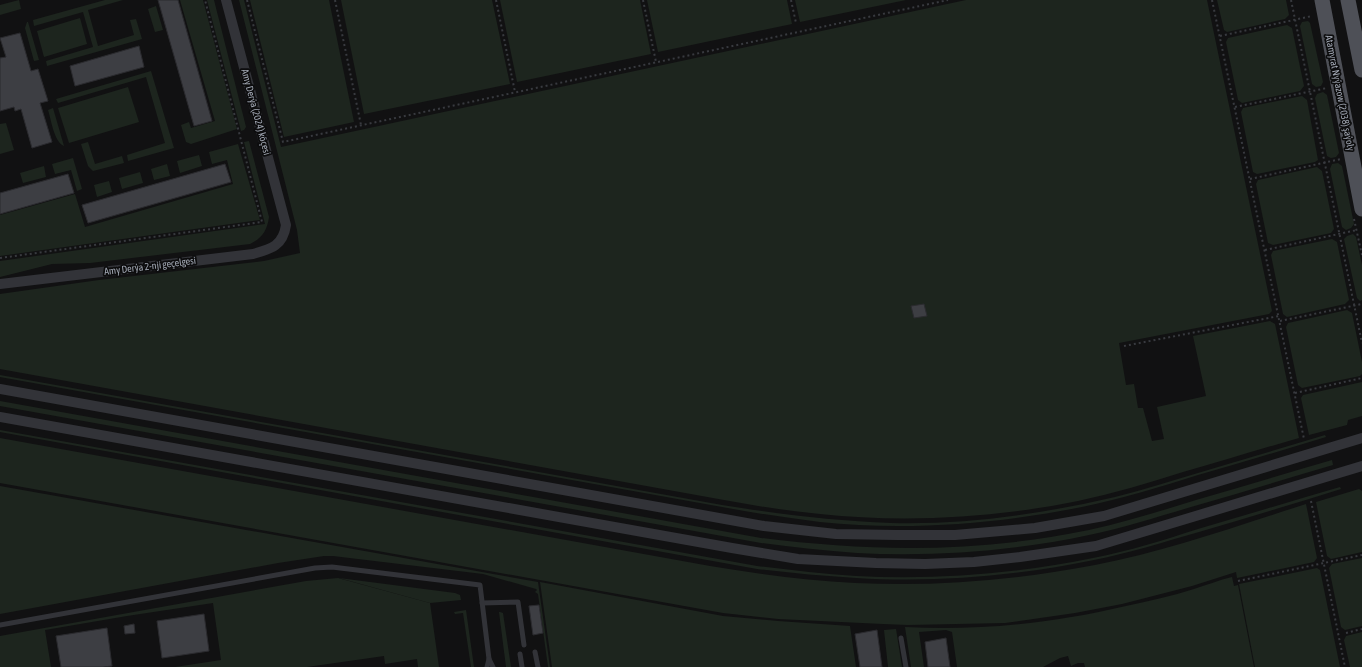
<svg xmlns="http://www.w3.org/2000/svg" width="1362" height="667" viewBox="0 0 1362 667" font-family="'Asap Condensed',sans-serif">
<rect width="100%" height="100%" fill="#111112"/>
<!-- green -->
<g fill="#1d251e">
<path d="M19 0 21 9 0 15V5Z"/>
<path d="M105 0H123L88 10 98 46 134 35 130 20 136 19 142 39 47 66 46 61 93 47 83 12 34 26 33 20Z"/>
<path d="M180 0H203L237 129 191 144 186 142 181 125 189 122 191 128 215 121Z"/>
<path d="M207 0H214L246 127 244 130 241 131Z"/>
<path d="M239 0H244L281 147 966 0H1207L1272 311 1269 314 1119 343 1126 385 1134 384 1138 408H1143L1152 441 1164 439 1157 407 1206 396 1193 336 1270 321 1275 324 1299 438C1260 449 1222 461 1183 472 1149 483 1114 493 1078 501 994 518 905 523 820 514 788 511 756 506 724 500L0 369V294L99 280 264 261 300 253 297 230Z"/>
<path d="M250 0H329L354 122 284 137Z"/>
<path d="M341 0H492L510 84 364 114Z"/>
<path d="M500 0H640L651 54 517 82Z"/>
<path d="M647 0H787L792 24 658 52Z"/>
<path d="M795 0H906L800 22Z"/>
<path d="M1217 0H1286L1289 15 1285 19 1227 32 1224 30Z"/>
<path d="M156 6 163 30 155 32 148 9Z"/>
<path d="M80 18 87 44 44 57 37 31Z"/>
<path d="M1308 21 1310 23 1323 82 1321 86 1316 87 1312 84 1300 26 1302 22Z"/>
<path d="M27 22H28L39 60 34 61 25 28Z"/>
<path d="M1287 25 1292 28 1304 86 1300 91 1242 103 1238 100 1226 42 1228 38Z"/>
<path d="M151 71 174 148 128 161 127 155 165 143 146 77 58 103 56 99Z"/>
<path d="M128 87 139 122 69 143 58 108Z"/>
<path d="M1323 92 1327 95 1339 153 1336 157 1331 158 1327 156 1315 98 1317 94Z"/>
<path d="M1302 96 1307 100 1318 160 1315 162 1257 174 1253 172 1241 112 1243 108Z"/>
<path d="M53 108 64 146C54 142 51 119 48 110Z"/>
<path d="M6 123 14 150 0 154V124Z"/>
<path d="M249 141 269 217C267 231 262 238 250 244L90 263 52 264 0 277V261L265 224 244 142Z"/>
<path d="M88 142 95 164 122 156 124 163 93 171 88 166 81 144Z"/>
<path d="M238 144 260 220 0 256V215L75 194 85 227 233 184 227 160 212 164 209 152Z"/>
<path d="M199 155 202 166 180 173 177 161Z"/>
<path d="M73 158 82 189 77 191 71 170 55 174 52 164Z"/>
<path d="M1338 163 1342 166 1354 224 1351 228 1346 230 1342 227 1330 169 1332 164Z"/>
<path d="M167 164 170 176 154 180 151 169Z"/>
<path d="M44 166 46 177 23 183 20 173Z"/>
<path d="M1317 167 1322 171 1334 229 1331 233 1273 245 1268 243 1256 184 1258 180Z"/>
<path d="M140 172 143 183 122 189 119 178Z"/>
<path d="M109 181 112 192 97 197 94 185Z"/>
<path d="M1353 234 1356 237 1362 265V300L1360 301 1357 298 1344 239 1347 236Z"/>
<path d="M1332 239 1337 242 1349 300 1345 304 1287 317 1283 314 1271 255 1273 251Z"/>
<path d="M1347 310 1352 313 1362 362V374L1360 376 1302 388 1298 385 1286 327 1288 323Z"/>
<path d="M0 375 722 505C778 514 834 521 891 523 966 525 1042 514 1115 497 1143 490 1170 481 1198 473 1240 460 1283 448 1325 435L1326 437C1283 450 1241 463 1198 475 1160 487 1121 499 1082 507 996 524 907 531 820 522 787 518 755 513 722 507L0 377Z"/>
<path d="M1362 382V416L1348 420 1347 425 1309 435 1301 398 1303 395Z"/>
<path d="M0 401 761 538C873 552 978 553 1089 530 1125 522 1161 511 1196 500 1241 487 1287 473 1332 460L1333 465C1286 479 1239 493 1191 507 1157 517 1124 528 1089 535 1014 551 934 557 857 553 825 551 793 547 761 543L0 406Z"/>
<path d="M0 430 757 566C790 570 823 574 856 576 935 580 1016 574 1093 558 1129 551 1164 540 1198 529 1245 515 1293 501 1340 487L1341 489C1293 504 1246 518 1199 532 1164 542 1129 553 1094 560 1016 576 935 583 856 578 823 576 790 573 757 569L0 432Z"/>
<path d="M0 438 710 566C758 574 806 581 855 583 936 587 1016 580 1095 565 1167 551 1237 526 1306 504L1317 558 1314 562 1237 578 1236 572 1192 586 1122 604 1075 613 1005 623 908 625 883 624 778 619 723 613 0 483Z"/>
<path d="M0 486 538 582 550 667H548L538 594 535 592 537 590 536 589 483 574 333 556H324L278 563 0 614Z"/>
<path d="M1359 489 1362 491V552L1331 559 1327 556 1316 502Z"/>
<path d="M1362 558V626L1345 630 1341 627 1329 568 1332 564Z"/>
<path d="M1317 568 1320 570 1340 667H1255L1239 584Z"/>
<path d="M1232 577 1234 586 1238 585 1254 667H1085L1084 663H1078L1071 666 1068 656 1060 658 1043 667H957L952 632 946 630 919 632 924 667H911L905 627C980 631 1054 623 1126 606 1149 601 1172 596 1194 589 1207 585 1219 580 1232 577Z"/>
<path d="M338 578 430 603 439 667H418L417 659 385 664 384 656 307 667H175L221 660 213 603 127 616 45 630 51 667H0V636L306 581Z"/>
<path d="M339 578 455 593 460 595 461 600 430 603Z"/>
<path d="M540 582 723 616 778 621 850 626 856 667H552Z"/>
<path d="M466 610 474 667H471L463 613 455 614 454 612Z"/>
<path d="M499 612H500L503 613 511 667H506Z"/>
<path d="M896 629 902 667H888L884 630Z"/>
<path d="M1362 632V667H1350L1344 640 1346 636Z"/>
</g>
<!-- building -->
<g fill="#3d3e43" stroke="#2b2b2f">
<path d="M158 0H178L212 121 194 126Z"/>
<path d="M20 33 31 71 38 69 48 101 40 103 52 142 32 148 21 109 15 111 14 107 0 111V58L6 57 0 38Z"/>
<path d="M139 46 144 67 75 86 70 66Z"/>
<path d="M225 164 231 182 88 223 82 205Z"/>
<path d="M68 174 74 193 0 214V193Z"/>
<path d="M924 304 927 316 914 318 911 306Z"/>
<path d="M539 605 543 633 533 635 529 606Z"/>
<path d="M204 614 209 651 162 658 157 621Z"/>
<path d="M134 624 135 633 125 634 124 626Z"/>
<path d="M107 628 112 666 103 667H61L56 636Z"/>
<path d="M877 630 882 667H860L855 634Z"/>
<path d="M946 638 950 667H928L925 642Z"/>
</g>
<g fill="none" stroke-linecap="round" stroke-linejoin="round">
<!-- path -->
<g stroke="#383a3f" stroke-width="2" stroke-dasharray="2 3" stroke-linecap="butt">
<path d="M247 0 283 142 948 0"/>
<path d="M335 0 361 125"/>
<path d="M496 0 515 92"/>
<path d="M643 0 656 62"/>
<path d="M791 0 796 23"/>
<path d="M1212 0 1304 439"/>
<path d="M1291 0 1362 343"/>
<path d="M1220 36 1312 16"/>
<path d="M1235 107 1327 88"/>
<path d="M1250 179 1341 159"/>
<path d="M1354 219 1362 255"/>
<path d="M1265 250 1357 230"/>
<path d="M0 258 262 222 205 0"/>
<path d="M1280 321 1362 304"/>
<path d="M1124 346 1279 316"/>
<path d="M1295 393 1362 378"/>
<path d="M1311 501 1345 667"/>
<path d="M1238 581 1362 555"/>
<path d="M1346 633 1362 629"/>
</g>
<!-- service -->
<g stroke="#323338" stroke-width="5">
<path d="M482 603 518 602 524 645"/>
<path d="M0 625 315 568 332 567 480 585 489 659 493 667"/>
<path d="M901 638 906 667"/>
<path d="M535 652 538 667"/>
<path d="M520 654 522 667"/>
<path d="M487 667 489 659"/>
</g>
<!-- minor -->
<g stroke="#323338" stroke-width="10">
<path d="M0 284 253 254C271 249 283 246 286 225L226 0"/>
<path d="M0 389 764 526 836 534 897 535H955L1035 528 1104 516 1362 438"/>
<path d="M0 417 732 548 798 559 876 563 925 564 974 562 1020 557 1096 546 1362 466"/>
</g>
<!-- primary -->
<g stroke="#4e5057" stroke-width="15">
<path d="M1322 0 1362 209"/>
<path d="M1348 0 1362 70"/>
</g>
</g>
<g text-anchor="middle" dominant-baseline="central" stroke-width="3.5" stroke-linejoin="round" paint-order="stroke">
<!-- street labels -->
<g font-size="10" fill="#a2a8b4" stroke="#0c0c0d">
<text transform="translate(1340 93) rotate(79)">Atamyrat Nyýazow (2038) şaýoly</text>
<text transform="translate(256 112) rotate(75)">Amy Derýa (2024) köçesi</text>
<text transform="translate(150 266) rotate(-7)">Amy Derýa 2-nji geçelgesi</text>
</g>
</g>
</svg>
